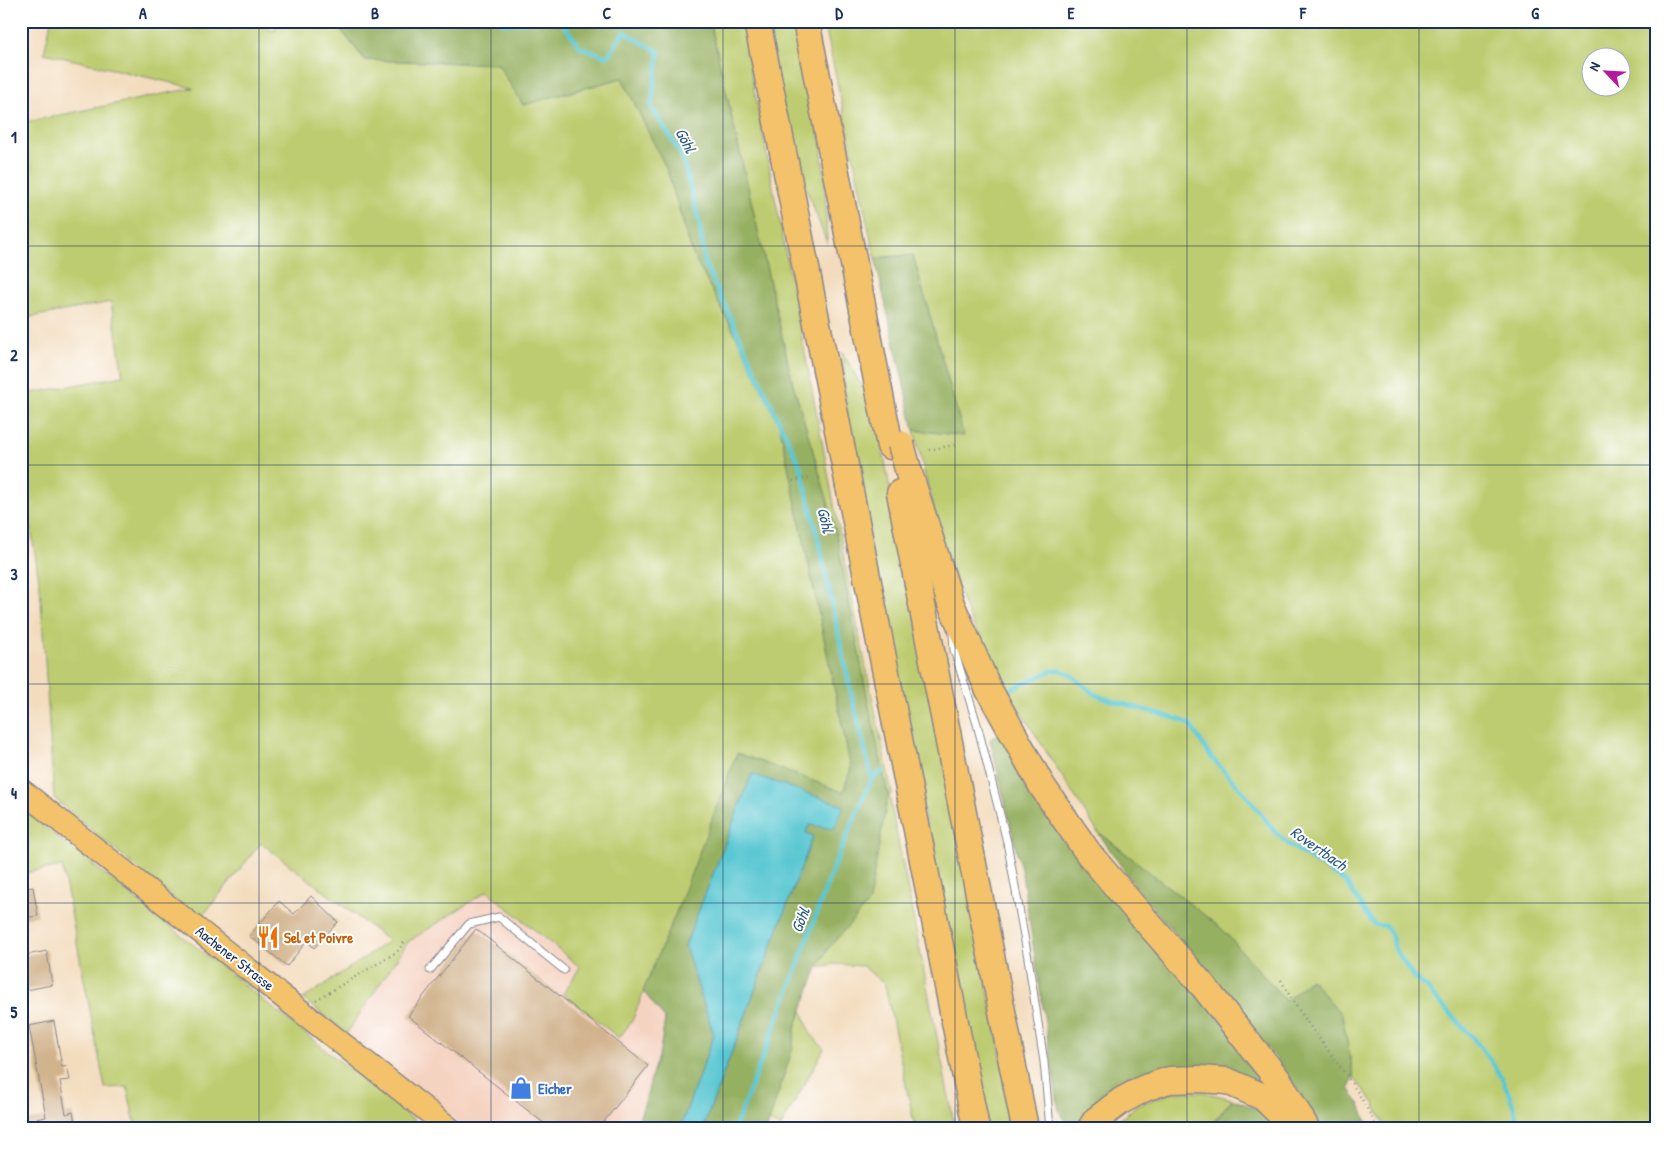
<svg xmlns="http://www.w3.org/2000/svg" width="1678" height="1149" viewBox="0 0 1678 1149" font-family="'Patrick Hand',sans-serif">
<rect width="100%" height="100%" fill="#fff"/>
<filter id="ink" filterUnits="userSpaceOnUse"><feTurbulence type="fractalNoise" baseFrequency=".02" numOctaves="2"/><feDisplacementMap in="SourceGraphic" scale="10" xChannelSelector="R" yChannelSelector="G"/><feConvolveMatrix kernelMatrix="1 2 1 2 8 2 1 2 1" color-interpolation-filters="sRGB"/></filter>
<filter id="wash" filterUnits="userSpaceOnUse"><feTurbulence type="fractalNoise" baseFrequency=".0096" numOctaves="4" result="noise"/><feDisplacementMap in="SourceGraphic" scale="20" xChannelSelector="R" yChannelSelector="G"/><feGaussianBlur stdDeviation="1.12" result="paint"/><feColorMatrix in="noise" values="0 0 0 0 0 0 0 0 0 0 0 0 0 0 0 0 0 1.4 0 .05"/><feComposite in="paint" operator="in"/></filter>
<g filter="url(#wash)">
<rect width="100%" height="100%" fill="#f3dcbd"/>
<!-- built -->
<path fill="#f5d3c1" d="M487 891 581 967 563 994 619 1038 632 1021 643 991 665 1019 660 1051 652 1074 646 1099 636 1128H466L347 1033 408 942Z"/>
<!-- green -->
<g fill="#bdcc6f" stroke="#6c7e66" fill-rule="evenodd">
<path d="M51 21H246L275 31 276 21H334L365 60 498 64 523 105 622 78 667 170 693 255 741 345 780 427 851 768 843 792 680 903 632 1021 619 1038 563 994 580 967 487 891 408 942 347 1033 303 999 389 941 261 843 200 919 156 884 54 798 40 586 21 465V395L123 376 111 302 21 319V123L193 88 44 53Z"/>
<path d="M710 21H741L859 634 892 793 889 795 955 1128H915L885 985 863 966 835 964 818 967 828 949 888 795 868 701 834 523 792 380Z"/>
<path d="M766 21H797L821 142 825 185 827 243 793 154Z"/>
<path d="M824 21H1657V1128H1386L1374 1103 1354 1078 1342 1015 1310 979 1286 1001 1223 930 1097 831 994 670 964 605 942 542 914 430 963 435 913 255 875 258ZM1590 58H1620V88H1590Z"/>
<path d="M842 352 874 406 1015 1128H986L849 434Z"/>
<path d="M21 808 424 1128H136L127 1087 105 1088 62 866 21 874Z"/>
<path d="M802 1010 810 1033 824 1049 780 1128 769 1121 793 1047 795 1028Z"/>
<path d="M1174 1092H1203L1232 1099 1209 1128H1110L1137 1105Z"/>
</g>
<!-- forest -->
<g fill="#96b062" stroke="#587060">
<path d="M334 21H710L792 380 834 523 868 701 888 795 869 902 828 949 818 967 795 1028 793 1047 767 1128H703L813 836 806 833 809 824 752 774 685 946 714 1035 680 1128H636L646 1099 652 1074 660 1051 665 1019 643 991 680 903 737 753 843 792 851 768 780 427 741 345 693 255 667 170 622 78 523 105 498 64 365 60Z"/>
<path d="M913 255 964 436 914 430 875 258Z"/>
<path d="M1001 732 1265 1079 1254 1083 1213 1069 1093 1109 1077 1128H1071L1059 1111 1022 874 990 739Z"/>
<path d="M1097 831 1223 930 1286 1001 1311 979 1342 1015 1354 1078 1349 1088 1360 1105 1369 1128H1322L1278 1061 1216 983 1136 888Z"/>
<path d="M1232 1099 1257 1109 1282 1128H1209Z"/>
</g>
<!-- water -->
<path fill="#5ac7d2" stroke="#3a7b98" d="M752 774 844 806 834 829 809 825 806 833 813 836 703 1128H680L714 1035 685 946Z"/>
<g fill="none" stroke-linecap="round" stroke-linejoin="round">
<!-- stream -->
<g stroke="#5ac7d2" stroke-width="4.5">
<path d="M501 21 505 24 531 21"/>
<path d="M561 21 580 47 607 57 624 32 659 52 651 106 682 156 699 221 705 264 801 468 820 547 850 688 872 778 833 868 793 979 735 1128"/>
<path d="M1009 690 1051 671 1060 670 1070 674 1093 693 1103 698 1184 721 1191 726 1211 757 1246 795 1276 833 1291 846 1346 882 1371 921 1376 925 1386 926 1392 936 1395 949 1415 979 1429 989 1433 996C1465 1029 1499 1060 1513 1105 1515 1113 1518 1120 1518 1128"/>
<path d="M872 778 883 771"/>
</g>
</g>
<g id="blocks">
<!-- building -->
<g fill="#d1b38d">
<path d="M33 887 38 916 21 918V889Z"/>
<path d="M311 896 338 922 314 948 307 941 287 966 249 936 279 901 294 914Z"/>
<path d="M476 929 648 1066 599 1128H550L408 1016Z"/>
<path d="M47 951 52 985 21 991V956Z"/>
<path d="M54 1021 62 1067 67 1066 70 1080 60 1081 66 1114 73 1112 76 1128H22V1122L46 1117 29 1026Z"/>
</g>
</g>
</g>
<g filter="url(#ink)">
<use href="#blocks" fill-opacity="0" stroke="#87868e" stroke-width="1"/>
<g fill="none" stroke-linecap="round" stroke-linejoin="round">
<defs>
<g id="service">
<path d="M953 634 954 650 977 724 1007 842 1028 958 1044 1062 1050 1128"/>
<path d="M430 970 469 924 499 917 564 970"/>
</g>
<path id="primary" d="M21 790 449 1128"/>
<g id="motorway">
<path d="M757 21 843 455"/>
<path d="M806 21 890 446"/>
<path d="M909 473 951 604 988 688 1042 786 1089 854 1133 906 1204 987 1279 1081 1306 1128"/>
<path d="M849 486 976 1128"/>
<path d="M900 493 1025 1128"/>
<path d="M1091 1128 1096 1120 1121 1101 1145 1088 1169 1080 1200 1079 1227 1081 1263 1097 1295 1128"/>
</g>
</defs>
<!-- service casing -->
<use href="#service" stroke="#87868e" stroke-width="9"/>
<!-- primary casing -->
<use href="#primary" stroke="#87868e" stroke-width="25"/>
<!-- motorway casing -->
<use href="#motorway" stroke="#87868e" stroke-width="29"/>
<!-- path -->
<g stroke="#87868e" stroke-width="2.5" stroke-dasharray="1 4" stroke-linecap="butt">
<path d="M929 450 958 444"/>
<path d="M793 481 812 477"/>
<path d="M1281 980C1299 1015 1324 1043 1346 1075 1358 1092 1368 1109 1377 1128"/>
<path d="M316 1000 397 952 405 941"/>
</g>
<!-- service -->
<use href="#service" stroke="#fff" stroke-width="7"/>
<!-- primary -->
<use href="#primary" stroke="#f3c26a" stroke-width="22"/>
<!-- motorway -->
<use href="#motorway" stroke="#f3c26a" stroke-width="26"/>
<defs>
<g id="motorway-bridge">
<path d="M901 444 909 473"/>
<path d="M843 455 849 486"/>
</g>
</defs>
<!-- motorway-bridge casing -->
<use href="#motorway-bridge" stroke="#87868e" stroke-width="29" stroke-linecap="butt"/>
<!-- motorway-bridge -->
<use href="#motorway-bridge" stroke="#f3c26a" stroke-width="26"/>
</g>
</g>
<!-- grid -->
<path fill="none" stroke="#1b2f5e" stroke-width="1" stroke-opacity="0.55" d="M259 21V1128M491 21V1128M723 21V1128M955 21V1128M1187 21V1128M1419 21V1128M21 246H1657M21 465H1657M21 684H1657M21 903H1657"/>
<!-- icons -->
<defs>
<symbol id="restaurant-bare" viewBox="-9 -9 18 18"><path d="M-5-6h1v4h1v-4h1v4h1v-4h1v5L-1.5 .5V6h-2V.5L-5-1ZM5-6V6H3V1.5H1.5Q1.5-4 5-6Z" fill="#e8710a" stroke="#fff" stroke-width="2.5" paint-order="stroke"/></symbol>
<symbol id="shop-bare" viewBox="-9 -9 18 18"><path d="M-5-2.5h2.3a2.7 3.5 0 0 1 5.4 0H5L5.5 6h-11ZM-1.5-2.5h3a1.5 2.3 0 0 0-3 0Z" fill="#3f7fe0" stroke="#fff" stroke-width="2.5" paint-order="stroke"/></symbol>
</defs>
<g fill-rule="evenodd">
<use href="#restaurant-bare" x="252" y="921" width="32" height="32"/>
<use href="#shop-bare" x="505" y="1072" width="32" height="32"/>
</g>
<g text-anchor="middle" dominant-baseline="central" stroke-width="4" stroke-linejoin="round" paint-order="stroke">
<!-- food labels -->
<g font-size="15" font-weight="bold" fill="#c56008" stroke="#fff" text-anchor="start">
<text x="284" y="937">Sel et Poivre</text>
</g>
<!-- street labels -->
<g font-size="15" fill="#1b2f5e" stroke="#fff">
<text transform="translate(235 958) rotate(38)">Aachener Strasse</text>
</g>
<!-- shop labels -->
<g font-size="15" font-weight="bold" fill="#366cbe" stroke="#fff" text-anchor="start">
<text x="538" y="1088">Eicher</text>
</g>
<!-- water labels -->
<g font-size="16" font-style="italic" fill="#2e5d81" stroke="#fff">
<text transform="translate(686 140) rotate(62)">Göhl</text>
<text transform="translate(826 520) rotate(77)">Göhl</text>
<text transform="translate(1319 848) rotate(35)">Rovertbach</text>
<text transform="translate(800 920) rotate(-69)">Göhl</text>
</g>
</g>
<!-- margin -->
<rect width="1678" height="1149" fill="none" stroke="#fff" stroke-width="55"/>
<!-- north arrow -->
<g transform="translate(1606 72) rotate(295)"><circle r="24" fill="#ffffff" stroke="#a4acbf"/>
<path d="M0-4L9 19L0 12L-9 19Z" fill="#b5179e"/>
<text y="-8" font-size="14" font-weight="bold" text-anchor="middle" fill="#1b2f5e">N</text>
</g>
<rect x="28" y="28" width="1622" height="1094" fill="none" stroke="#1b2f5e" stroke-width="2"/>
<g font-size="16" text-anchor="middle" font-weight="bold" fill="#1b2f5e">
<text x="143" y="19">A</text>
<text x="375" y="19">B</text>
<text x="607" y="19">C</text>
<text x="839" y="19">D</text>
<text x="1071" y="19">E</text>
<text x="1303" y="19">F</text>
<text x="1535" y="19">G</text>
<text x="14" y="143">1</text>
<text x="14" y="361">2</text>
<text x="14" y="580">3</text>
<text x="14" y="799">4</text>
<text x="14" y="1018">5</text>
</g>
</svg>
